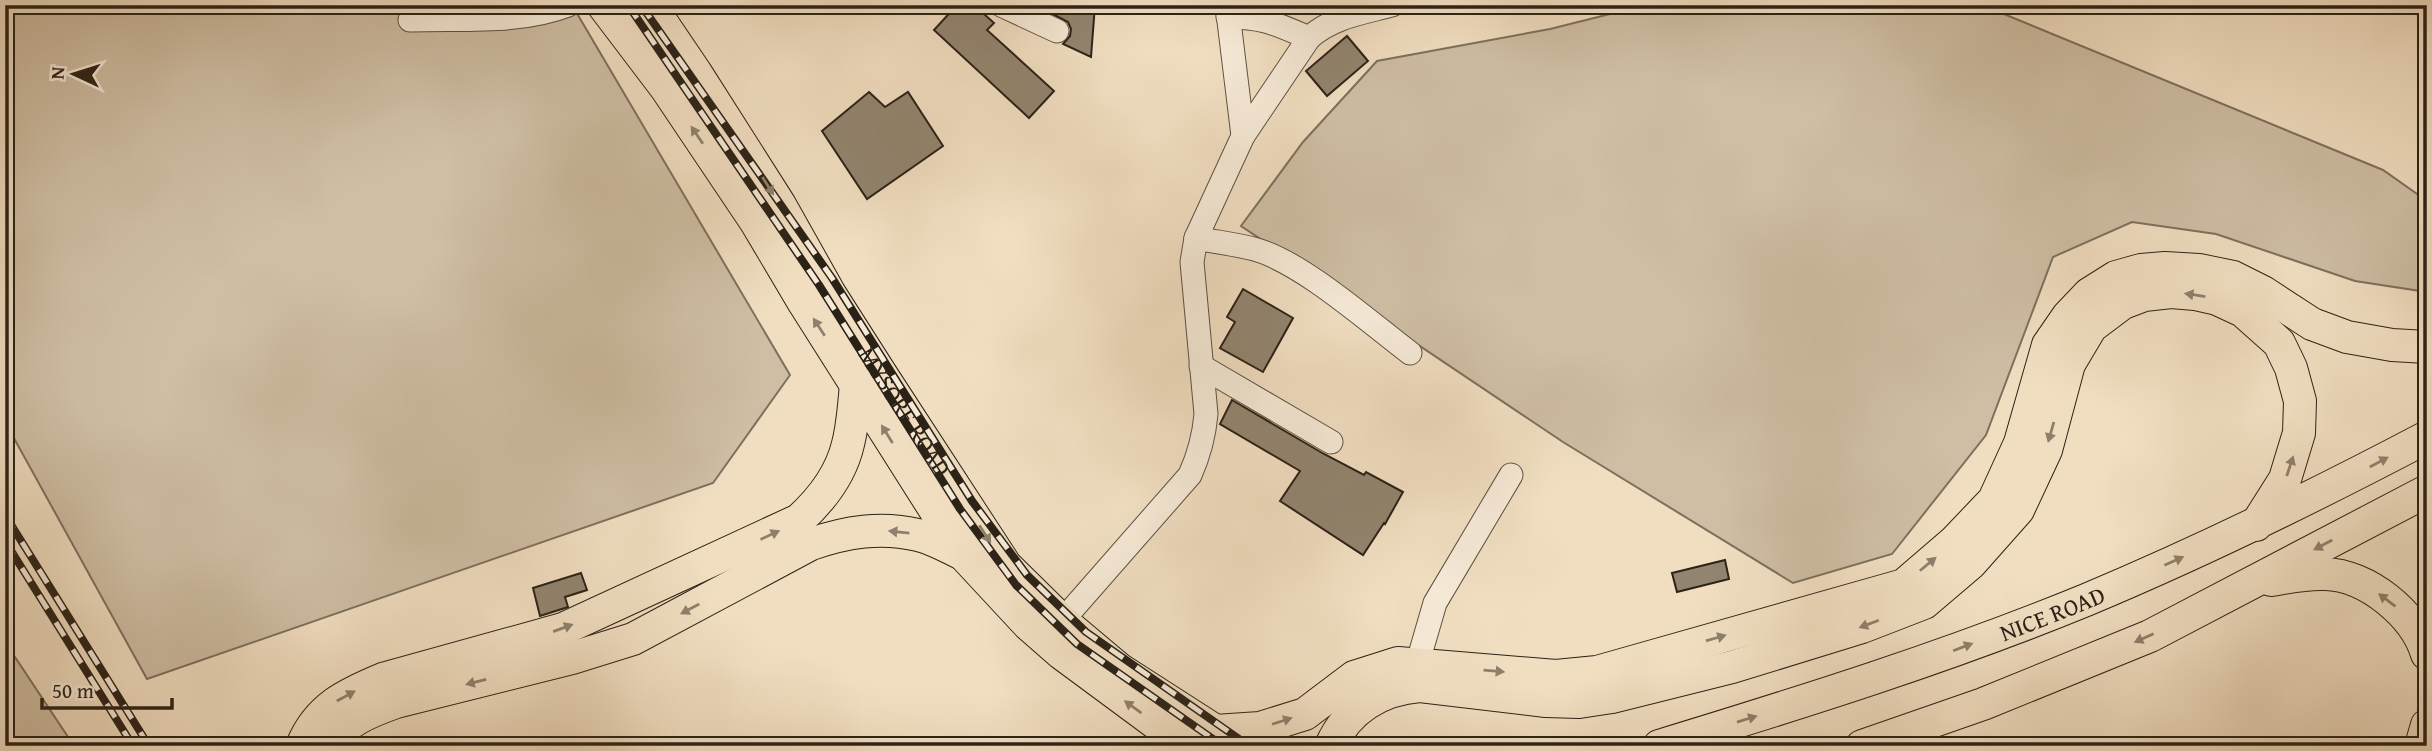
<svg xmlns="http://www.w3.org/2000/svg" width="2432" height="751" viewBox="0 0 2432 751" font-family="'Gentium Book Plus',serif">
<rect width="100%" height="100%" fill="#f1dec1"/>
<filter id="stains"><feTurbulence type="fractalNoise" baseFrequency=".00286" numOctaves="4"/><feColorMatrix values="0 0 0 0 .2 0 0 0 0 .09 0 0 0 0 .02 0 0 0 .5 -.17"/></filter>
<radialGradient id="worn" r=".72"><stop offset=".6" stop-color="#630" stop-opacity="0"/><stop offset="1" stop-color="#630" stop-opacity=".3"/></radialGradient>
<!-- green -->
<g fill="#cfbea4" stroke="#7d705e" stroke-width="2">
<path d="M5 5H572L790 375 713 483 147 679 5 422Z"/>
<path d="M1646 5H1982L2383 170 2427 201V292L2355 281 2216 234 2132 222 2053 257 1986 435 1892 554 1793 583 1563 442 1241 226 1303 142 1377 61 1550 29Z"/>
<path d="M5 642 74 746H5Z"/>
</g>
<!-- building -->
<g fill="#92846f" stroke="#2b2217" stroke-width="2">
<path d="M957 5H974L994 23 987 30 1054 91 1029 118 934 30Z"/>
<path d="M1035 5H1095L1091 57 1063 44 1070 36 1071 29 1068 22Z"/>
<path d="M1347 36 1368 61 1327 96 1306 71Z"/>
<path d="M869 92 885 107 908 92 943 146 867 199 822 131Z"/>
<path d="M1243 289 1293 318 1263 372 1220 348 1235 322 1227 317Z"/>
<path d="M1232 400 1324 454 1364 475 1366 472 1403 492 1385 524 1384 523 1363 555 1280 501 1300 471 1220 424Z"/>
<path d="M1725 560 1729 579 1677 592 1672 573Z"/>
<path d="M581 573 587 590 565 597 568 607 540 616 533 588Z"/>
</g>
<g fill="none" stroke-linecap="round" stroke-linejoin="round">
<defs>
<g id="minor">
<path d="M1001 5 1057 31"/>
<path d="M1227 5 1243 136 1309 38C1332 17 1362 13 1392 5"/>
<path d="M1228 17C1264 17 1276 24 1309 38"/>
<path d="M410 20C462 18 519 24 568 5"/>
<path d="M1196 238C1215 242 1235 244 1254 249 1302 262 1369 322 1410 353"/>
<path d="M1201 366 1331 442"/>
<path d="M1062 621 1190 475C1199 455 1204 437 1206 414L1192 262 1196 238 1243 136"/>
<path d="M1417 665 1435 603 1511 475"/>
</g>
<g id="highway">
<path d="M603 5 666 88 756 222 804 303 963 554 1029 625 1061 653 1157 724 1189 746"/>
<path id="s1" d="M650 5 696 73 780 205 830 294 881 374 1006 566 1062 621 1119 669 1231 741"/>
<path d="M2271 580C2289 577 2307 573 2325 574 2367 575 2415 614 2427 654"/>
<path d="M1215 731 1260 728 1305 714 1354 677 1398 663 1556 676 1597 672 1904 585 1954 542 1994 500 2020 443 2048 345 2068 316 2089 294 2116 277 2141 270 2165 268 2199 270 2233 277 2263 292 2312 324 2347 337 2392 345 2427 347"/>
<path d="M302 746C318 707 347 694 383 679L563 629 799 520C821 500 841 474 848 444 853 425 854 404 856 385"/>
<path d="M330 746C343 721 371 711 396 702L572 658 633 639 811 544C846 532 881 526 918 535 933 538 949 548 963 554"/>
<path d="M1331 746C1347 709 1381 689 1420 686L1546 701 1579 702 1612 697 1732 667 1862 627 1924 603 1971 563 2018 510 2046 450 2069 364 2091 327 2123 303 2144 295 2171 292 2195 294 2217 299 2243 311 2279 343 2291 368 2300 401 2299 433 2285 479 2256 525"/>
<path id="s2" d="M1659 746C1803 702 1947 657 2086 600 2203 551 2315 496 2427 437"/>
<path d="M1862 746 1983 704 2150 636 2427 491"/>
<path d="M2421 746 2427 725"/>
</g>
</defs>
<!-- minor casing -->
<use href="#minor" stroke="#5c5142" stroke-width="25"/>
<!-- highway casing -->
<use href="#highway" stroke="#2b2217" stroke-width="34"/>
<!-- minor -->
<use href="#minor" stroke="#f6ead7" stroke-width="23"/>
<!-- highway -->
<use href="#highway" stroke="#f1dec1" stroke-width="32"/>
<defs>
<g id="rail">
<path d="M628 5 819 285 960 509 1016 585 1077 644 1223 746"/>
<path d="M641 5 832 278 972 501 1027 575 1086 632 1249 746"/>
<path d="M5 515 149 746"/>
<path d="M5 541 133 746"/>
</g>
</defs>
<!-- rail casing -->
<use href="#rail" stroke="#2b2217" stroke-width="8"/>
<!-- rail -->
<use href="#rail" stroke="#f6ead7" stroke-width="5" stroke-dasharray="16" stroke-linecap="butt"/>
</g>
<!-- one-way arrows -->
<defs><path id="oneway-solid" d="M-6-.8H1V-3.2L6.5 0L1 3.2V.8H-6Z" transform="scale(1.75)"/></defs>
<g fill="#8e806c">
<use href="#oneway-solid" transform="translate(697 135) rotate(-124)"/>
<use href="#oneway-solid" transform="translate(768 186) rotate(58)"/>
<use href="#oneway-solid" transform="translate(2195 295) rotate(-171)"/>
<use href="#oneway-solid" transform="translate(819 327) rotate(-123)"/>
<use href="#oneway-solid" transform="translate(2051 432) rotate(106)"/>
<use href="#oneway-solid" transform="translate(887 434) rotate(-122)"/>
<use href="#oneway-solid" transform="translate(2379 462) rotate(-28)"/>
<use href="#oneway-solid" transform="translate(2290 466) rotate(-72)"/>
<use href="#oneway-solid" transform="translate(899 532) rotate(-174)"/>
<use href="#oneway-solid" transform="translate(985 534) rotate(57)"/>
<use href="#oneway-solid" transform="translate(770 535) rotate(-25)"/>
<use href="#oneway-solid" transform="translate(2323 545) rotate(152)"/>
<use href="#oneway-solid" transform="translate(2174 561) rotate(-24)"/>
<use href="#oneway-solid" transform="translate(1928 564) rotate(-40)"/>
<use href="#oneway-solid" transform="translate(2387 600) rotate(-143)"/>
<use href="#oneway-solid" transform="translate(690 609) rotate(152)"/>
<use href="#oneway-solid" transform="translate(1869 624) rotate(159)"/>
<use href="#oneway-solid" transform="translate(563 628) rotate(-20)"/>
<use href="#oneway-solid" transform="translate(1716 638) rotate(-16)"/>
<use href="#oneway-solid" transform="translate(2144 638) rotate(156)"/>
<use href="#oneway-solid" transform="translate(1963 647) rotate(-21)"/>
<use href="#oneway-solid" transform="translate(1494 671) rotate(5)"/>
<use href="#oneway-solid" transform="translate(476 682) rotate(166)"/>
<use href="#oneway-solid" transform="translate(346 696) rotate(-29)"/>
<use href="#oneway-solid" transform="translate(1133 707) rotate(-144)"/>
<use href="#oneway-solid" transform="translate(1747 719) rotate(-17)"/>
<use href="#oneway-solid" transform="translate(1282 721) rotate(-18)"/>
</g>
<g text-anchor="middle" dominant-baseline="central" stroke-width="5" stroke-linejoin="round" paint-order="stroke">
<!-- street labels -->
<g font-size="24" fill="#2b2217" stroke="#f6ead7">
<text stroke="none"><textPath href="#s1" startOffset="480">MYSORE ROAD</textPath></text>
<text stroke="none"><textPath href="#s2" startOffset="415">NICE ROAD</textPath></text>
</g>
</g>
<!-- margin -->
<rect width="2432" height="751" fill="none" stroke="#f1dec1" stroke-width="28"/>
<rect x="7" y="7" width="2418" height="737" fill="none" stroke="#2b2217" stroke-width="3.5"/>
<rect x="14" y="14" width="2404" height="723" fill="none" stroke="#2b2217" stroke-width="2"/>
<!-- north arrow -->
<g transform="translate(74 74) rotate(274)" stroke="#f6ead7" stroke-width="5" paint-order="stroke">
<path d="M0-5L12 26L0 18L-12 26Z" fill="#2b2217"/>
<text y="-10" font-size="19" font-weight="bold" text-anchor="middle" fill="#2b2217">N</text>
</g>
<!-- scale -->
<path d="M42 698v10h130v-10" fill="none" stroke="#2b2217" stroke-width="3.5"/>
<text x="52" y="698" font-size="21" fill="#2b2217" stroke="#f6ead7" stroke-width="5" paint-order="stroke">50 m</text>
<rect width="100%" height="100%" filter="url(#stains)"/>
<rect width="100%" height="100%" fill="url(#worn)"/>
</svg>
